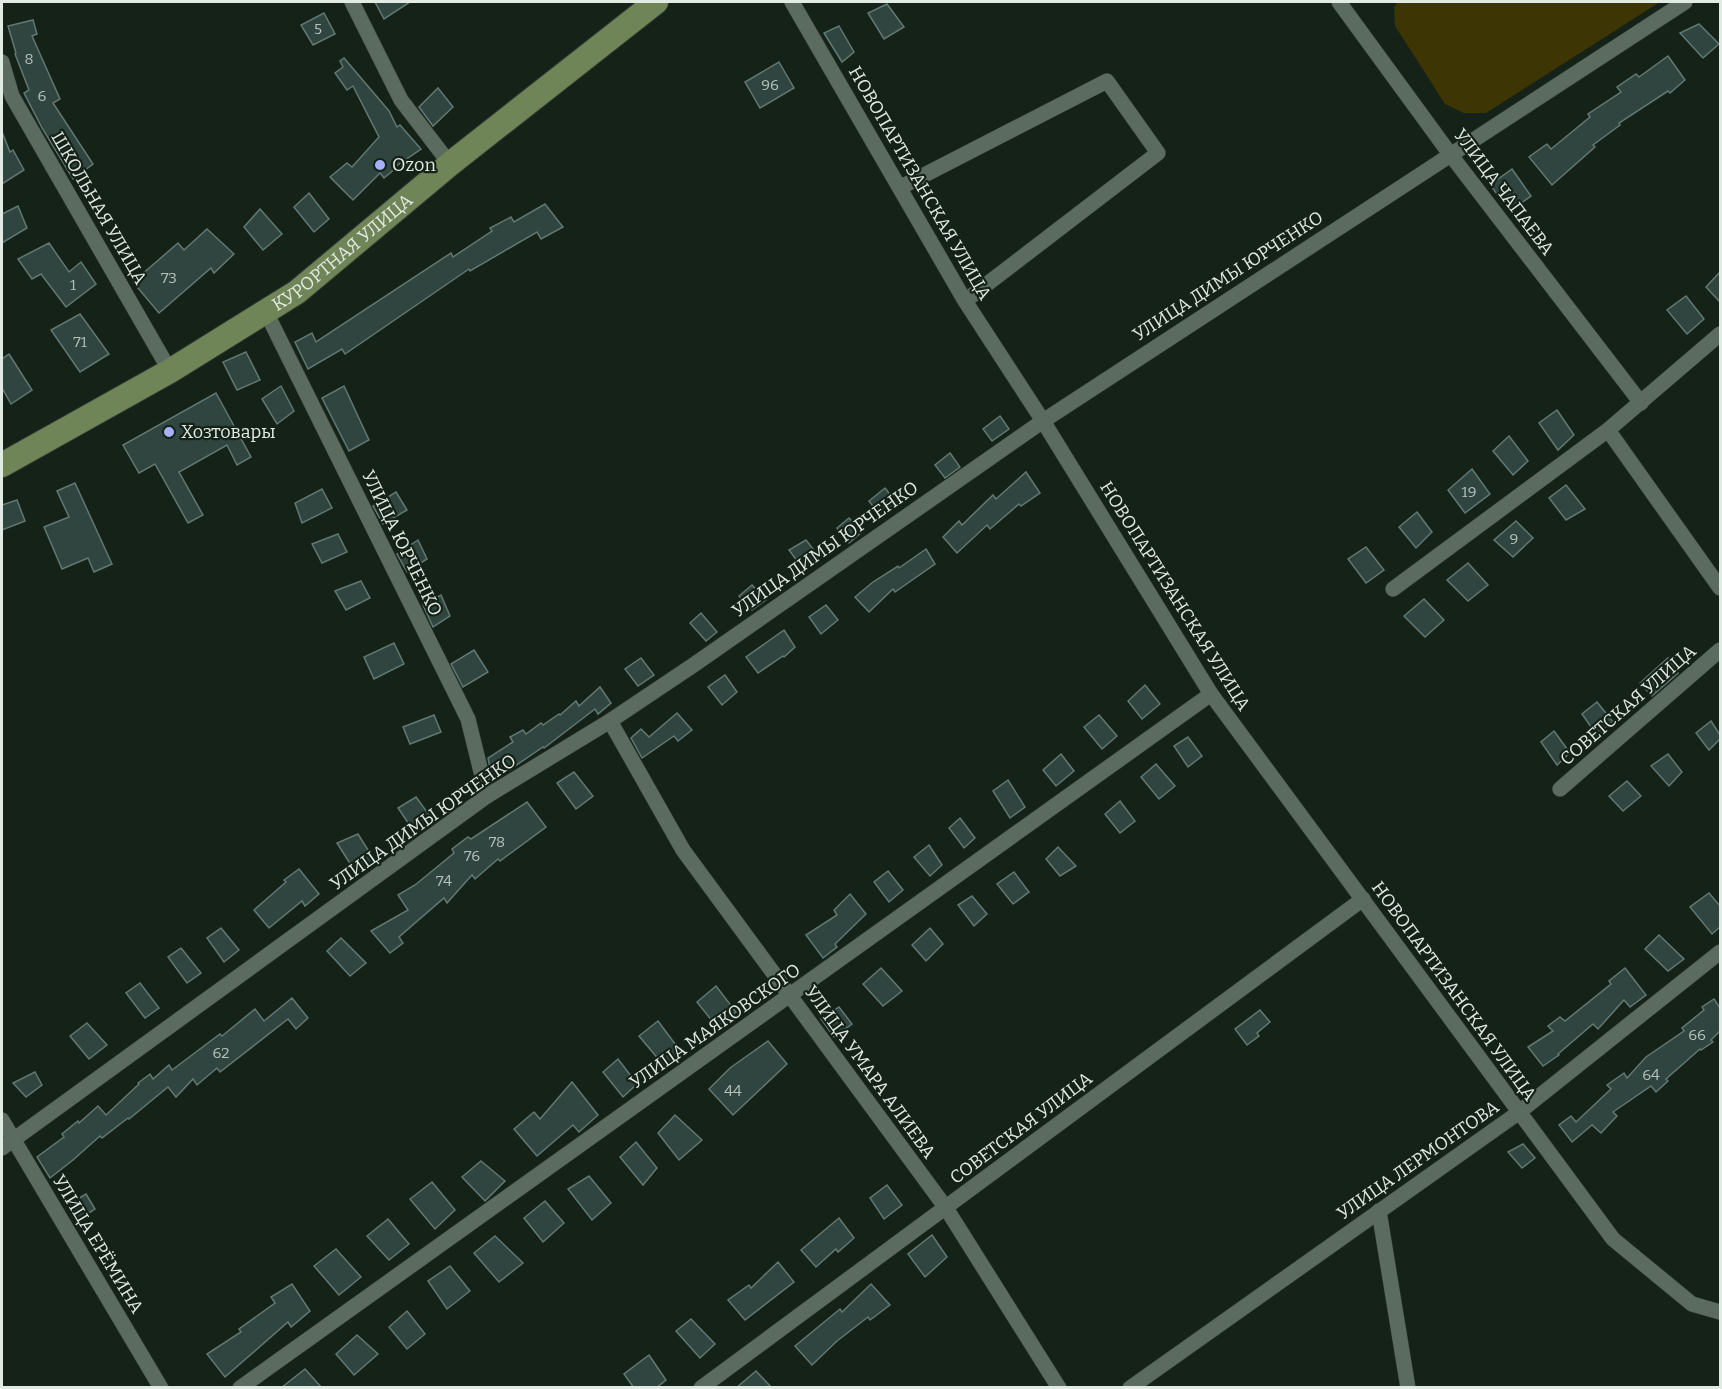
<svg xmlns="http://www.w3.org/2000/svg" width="1722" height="1389" viewBox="0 0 1722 1389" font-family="Bitter,serif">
<rect width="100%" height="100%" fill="#152218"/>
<!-- green -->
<path fill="#3d3503" d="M1398 2H1660L1486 113H1464L1445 104 1395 26 1394 7Z"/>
<!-- building -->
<g fill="#304540" stroke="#627872" stroke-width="1.5">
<path d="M375 2H410L384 19Z"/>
<path d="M887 4 904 27 884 39 868 13Z"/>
<path d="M324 13 335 34 313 45 301 25Z"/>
<path d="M33 20 37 34 32 36 60 99 53 103 93 164 73 179 42 128 24 93 29 90 15 54 16 53 8 26Z"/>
<path d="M1699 24 1719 44 1703 58 1680 33Z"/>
<path d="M839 26 854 52 842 62 824 33Z"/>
<path d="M1668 56 1685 80 1670 93 1668 91 1619 123 1620 125 1593 145 1595 147 1552 185 1529 157 1547 144 1551 149 1590 117 1588 114 1621 92 1617 87 1636 74 1639 77Z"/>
<path d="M344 58 389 111 397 127 400 125 421 149 395 167 396 168 384 178 380 173 353 200 330 177 347 163 352 167 379 137 353 86 347 90 335 73 343 67 340 61Z"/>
<path d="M779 62 794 88 760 108 745 82Z"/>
<path d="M438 88 453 107 433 126 419 107Z"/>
<path d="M2 132 10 152 13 150 24 170 2 184Z"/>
<path d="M1512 169 1531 196 1510 211 1490 185Z"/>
<path d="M309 193 329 219 314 232 294 207Z"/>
<path d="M545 204 563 227 541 239 537 232 470 271 469 269 345 354 342 349 308 369 295 342 312 333 316 342 451 253 453 257 492 231 490 228 511 217 514 222Z"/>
<path d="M18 206 27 228 2 243V214Z"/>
<path d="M260 209 282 234 263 250 244 227Z"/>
<path d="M207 229 234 254 214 273 211 268 159 313 133 282 178 243 184 250Z"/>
<path d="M49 243 69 272 81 262 96 284 66 307 41 274 32 279 18 259Z"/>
<path d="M1720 272V302L1706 287Z"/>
<path d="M1686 296 1704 319 1687 334 1667 310Z"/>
<path d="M80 314 109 354 80 372 51 330Z"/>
<path d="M246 352 260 380 237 390 223 362Z"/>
<path d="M9 354 32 390 11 404 2 388V359Z"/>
<path d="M281 386 294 411 277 424 262 399Z"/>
<path d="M344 386 369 440 349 451 322 398Z"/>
<path d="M216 393 251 457 237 465 227 445 179 472 203 515 188 523 155 464 139 473 123 445Z"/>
<path d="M1557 410 1574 435 1558 450 1539 423Z"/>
<path d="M1000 416 1009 429 992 441 983 429Z"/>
<path d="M1509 436 1528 461 1513 475 1493 451Z"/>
<path d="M950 453 960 467 945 478 935 465Z"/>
<path d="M1472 469 1490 494 1465 513 1448 490Z"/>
<path d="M1026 472 1040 493 1021 506 1019 504 990 529 987 525 957 553 943 537 959 521 962 525 993 495 996 499Z"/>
<path d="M75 483 112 564 94 572 88 558 62 569 44 527 69 517 57 491Z"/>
<path d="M1566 485 1585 509 1566 520 1549 498Z"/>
<path d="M885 488 898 505 882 518 869 501Z"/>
<path d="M322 489 332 508 302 523 295 503Z"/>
<path d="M396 492 407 510 383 524 373 506Z"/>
<path d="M17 500 25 521 2 530V505Z"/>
<path d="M1417 512 1432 532 1416 548 1399 527Z"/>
<path d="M849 518 862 532 849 543 837 528Z"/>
<path d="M1516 521 1533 538 1513 557 1494 540Z"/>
<path d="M338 534 347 552 322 563 312 544Z"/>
<path d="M418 540 427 559 407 572 397 554Z"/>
<path d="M806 540 820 558 803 569 789 550Z"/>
<path d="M1366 547 1384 570 1366 583 1348 559Z"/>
<path d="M926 549 935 564 895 592 893 589 869 612 855 597 873 582 898 566 899 568Z"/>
<path d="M1468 563 1488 585 1468 601 1447 580Z"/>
<path d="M361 581 370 598 346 610 335 591Z"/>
<path d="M752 585 766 600 752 610 739 596Z"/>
<path d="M441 595 450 616 433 627 423 605Z"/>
<path d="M1424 599 1444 620 1425 637 1404 616Z"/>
<path d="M826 605 838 620 821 634 809 617Z"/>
<path d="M701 613 717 632 706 641 690 623Z"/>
<path d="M784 630 795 647 784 657 783 656 758 673 746 657Z"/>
<path d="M394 643 404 664 374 679 364 657Z"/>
<path d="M474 650 488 672 463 687 451 664Z"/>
<path d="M641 658 654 675 638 686 625 669Z"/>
<path d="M1668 658 1678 673 1652 696 1640 683Z"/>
<path d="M725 675 737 692 722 705 708 687Z"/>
<path d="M1145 685 1160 704 1142 719 1128 701Z"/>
<path d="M600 687 611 703 598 714 595 709 544 748 543 747 496 779 491 773 488 758 513 742 510 737 523 730 526 734 541 723 543 725 559 714 560 715 576 701 579 706Z"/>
<path d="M1597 702 1613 722 1597 736 1582 714Z"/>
<path d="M677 713 692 730 678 741 674 736 642 758 631 738 641 729 649 737Z"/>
<path d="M434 715 441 732 410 744 403 727Z"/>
<path d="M1099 715 1117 736 1102 749 1084 727Z"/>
<path d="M1711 721 1720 735V739L1709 750 1696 733Z"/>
<path d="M1554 731 1570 753 1557 765 1541 742Z"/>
<path d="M1188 737 1202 756 1188 767 1174 746Z"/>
<path d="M1061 754 1074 771 1056 786 1043 770Z"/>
<path d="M1668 754 1682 772 1669 786 1651 766Z"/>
<path d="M1156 764 1175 786 1159 799 1141 777Z"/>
<path d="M574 772 593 796 576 809 557 783Z"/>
<path d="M1008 780 1025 807 1010 818 993 791Z"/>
<path d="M1627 781 1641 796 1623 811 1609 796Z"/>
<path d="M416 797 433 820 415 833 398 808Z"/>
<path d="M1120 801 1135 821 1120 833 1105 814Z"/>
<path d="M527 802 546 827 500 861 498 859 475 879 472 875 447 903 444 898 399 937 403 943 390 953 371 931 408 910 398 895 415 885 454 853 452 849 468 837 471 839Z"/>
<path d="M960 818 975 838 964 848 949 828Z"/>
<path d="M358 834 375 861 356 873 337 843Z"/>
<path d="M929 845 942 865 930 876 914 857Z"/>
<path d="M1058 847 1076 866 1060 876 1046 859Z"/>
<path d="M299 869 319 894 305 906 302 901 269 928 254 910 286 882 284 880Z"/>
<path d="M888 871 903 890 889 902 874 882Z"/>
<path d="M1014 872 1029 892 1013 904 997 884Z"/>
<path d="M1709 893 1720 906V927L1712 934 1690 907Z"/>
<path d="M850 894 866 914 835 944 837 947 823 958 806 935 837 915 834 910Z"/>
<path d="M972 896 987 914 974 926 958 905Z"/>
<path d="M221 928 239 950 224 962 207 938Z"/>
<path d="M930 928 943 944 926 961 912 945Z"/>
<path d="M1659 935 1684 959 1668 971 1645 949Z"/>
<path d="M341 938 366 963 350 976 327 951Z"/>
<path d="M181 948 201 973 187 983 168 957Z"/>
<path d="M881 968 902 991 883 1006 863 984Z"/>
<path d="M1625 968 1646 995 1630 1007 1624 1000 1598 1029 1593 1024 1558 1054 1559 1055 1543 1066 1528 1047 1553 1031 1548 1026 1560 1017 1565 1021 1611 984 1609 981Z"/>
<path d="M140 983 159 1008 145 1018 126 993Z"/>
<path d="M716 986 736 1012 717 1027 697 1002Z"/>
<path d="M292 998 308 1018 296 1029 288 1019 220 1072 217 1068 197 1085 193 1079 176 1097 168 1087 129 1119 128 1118 102 1138 100 1136 73 1160 50 1178 37 1157 64 1137 62 1134 78 1121 79 1123 98 1106 106 1115 139 1084 138 1083 150 1074 153 1079 169 1065 172 1070 220 1034 222 1036 255 1009 264 1021Z"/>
<path d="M1714 999 1720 1008V1031L1711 1040 1713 1042 1701 1050 1700 1049 1666 1079 1668 1081 1656 1092 1651 1086 1613 1112 1617 1116 1601 1133 1592 1125 1572 1142 1559 1125 1571 1116 1576 1122 1611 1089 1607 1085 1624 1073 1627 1078 1646 1057 1684 1031 1682 1028 1704 1010 1702 1007Z"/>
<path d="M839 1007 852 1024 834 1037 821 1019Z"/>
<path d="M1260 1010 1270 1022 1257 1033 1259 1036 1247 1045 1235 1029Z"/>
<path d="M658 1021 681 1052 665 1067 639 1036Z"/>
<path d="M87 1023 107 1045 89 1059 70 1036Z"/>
<path d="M768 1041 787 1064 733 1115 709 1089 730 1068Z"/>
<path d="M618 1059 637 1084 623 1097 603 1072Z"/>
<path d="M35 1072 42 1085 26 1097 13 1083Z"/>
<path d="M572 1082 598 1115 579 1132 573 1125 537 1156 514 1129 534 1112 540 1119Z"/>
<path d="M675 1115 702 1140 679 1160 658 1133Z"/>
<path d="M636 1142 657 1168 643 1185 620 1157Z"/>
<path d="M1523 1144 1535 1158 1522 1168 1508 1152Z"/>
<path d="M481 1161 505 1181 485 1201 462 1177Z"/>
<path d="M589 1176 611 1203 592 1220 568 1189Z"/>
<path d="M432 1182 455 1210 435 1229 410 1199Z"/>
<path d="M887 1185 902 1205 884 1219 870 1198Z"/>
<path d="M86 1194 95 1209 78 1220 67 1205Z"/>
<path d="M545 1201 564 1223 543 1242 524 1218Z"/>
<path d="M839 1218 854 1238 838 1252 836 1249 816 1267 801 1250Z"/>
<path d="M388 1219 409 1244 389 1260 367 1236Z"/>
<path d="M932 1235 947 1257 925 1277 908 1254Z"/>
<path d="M495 1236 523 1263 499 1282 474 1253Z"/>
<path d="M336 1249 361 1277 339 1295 314 1266Z"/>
<path d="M778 1262 794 1282 745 1320 728 1300 749 1285 751 1288Z"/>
<path d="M450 1266 470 1291 447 1309 428 1281Z"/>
<path d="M292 1284 310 1311 291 1327 288 1322 225 1377 207 1354 241 1332 239 1329 275 1303 271 1297Z"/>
<path d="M871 1284 890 1305 870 1320 868 1317 837 1341 812 1365 795 1346 840 1309 842 1312Z"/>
<path d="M407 1311 425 1334 407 1349 389 1327Z"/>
<path d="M691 1319 715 1344 700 1358 676 1331Z"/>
<path d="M357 1335 378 1354 354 1375 336 1354Z"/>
<path d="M649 1355 666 1380 656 1388H634L624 1374Z"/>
<path d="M305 1369 322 1388H281Z"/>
<path d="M756 1371 772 1388H736Z"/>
</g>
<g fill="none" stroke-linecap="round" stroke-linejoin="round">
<defs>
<g id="minor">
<path d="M352 2 401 100 450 164"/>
<path d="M792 2 965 301 1043 421 1211 694 1613 1239 1692 1304 1720 1312"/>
<path d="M1339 2 1450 154 1641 403"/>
<path d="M2 62 12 96 170 371"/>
<path d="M901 187 1107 81 1158 153 965 301"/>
<path d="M266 312 468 719 487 796"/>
<path d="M1608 430 1720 588"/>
<path d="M1393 589 1608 430 1720 334"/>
<path d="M610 721 683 850 946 1208 1059 1388"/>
<path d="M1560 789 1720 650"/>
<path d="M2 1120 161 1388"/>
<path d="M2 1148 487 796 610 721 695 664 1043 421 1685 2"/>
<path d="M1379 1211 1408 1388"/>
<path d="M240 1388 1211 694"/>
<path d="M701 1388 1363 899"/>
<path d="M1130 1388 1518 1113 1720 952"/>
</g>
<g id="primary">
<path id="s1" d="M2 465 170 371 297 292 450 164 656 2"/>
</g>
</defs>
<!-- minor casing -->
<use href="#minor" stroke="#333d35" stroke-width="16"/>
<!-- primary casing -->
<use href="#primary" stroke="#333d35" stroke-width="26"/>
<!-- minor -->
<use href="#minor" stroke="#5c6b5f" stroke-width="15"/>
<!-- primary -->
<use href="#primary" stroke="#6f8457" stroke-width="24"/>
</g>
<!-- markers -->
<g fill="#a8b0fc" stroke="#152218" stroke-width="2">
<circle cx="380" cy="165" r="6"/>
<circle cx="169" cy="432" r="6"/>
</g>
<g text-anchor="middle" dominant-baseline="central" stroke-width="4.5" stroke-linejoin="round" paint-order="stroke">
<!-- number labels -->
<g font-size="15" fill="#b5c1ba">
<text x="318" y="29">5</text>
<text x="29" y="59">8</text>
<text x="770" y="85">96</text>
<text x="42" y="96">6</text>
<text x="169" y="278">73</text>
<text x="73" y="285">1</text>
<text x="80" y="342">71</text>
<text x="1469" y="492">19</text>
<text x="1514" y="539">9</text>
<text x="497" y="842">78</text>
<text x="472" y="856">76</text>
<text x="444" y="881">74</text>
<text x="1697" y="1035">66</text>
<text x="221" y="1053">62</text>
<text x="1651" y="1075">64</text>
<text x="733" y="1091">44</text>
</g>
<!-- poi labels -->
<g font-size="18" fill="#e1eae3" stroke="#152218" text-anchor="start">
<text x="392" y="165">Ozon</text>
<text x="181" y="432">Хозтовары</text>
</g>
<!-- street labels -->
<g font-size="18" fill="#e1eae3" stroke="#152218">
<text transform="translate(920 183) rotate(60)">НОВОПАРТИЗАНСКАЯ УЛИЦА</text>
<text transform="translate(1504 192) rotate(53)">УЛИЦА ЧАПАЕВА</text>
<text transform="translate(99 208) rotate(60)">ШКОЛЬНАЯ УЛИЦА</text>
<text stroke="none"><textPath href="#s1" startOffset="402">КУРОРТНАЯ УЛИЦА</textPath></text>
<text transform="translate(1228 276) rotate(-33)">УЛИЦА ДИМЫ ЮРЧЕНКО</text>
<text transform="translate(402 543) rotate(64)">УЛИЦА ЮРЧЕНКО</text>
<text transform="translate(825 549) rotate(-35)">УЛИЦА ДИМЫ ЮРЧЕНКО</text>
<text transform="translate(1175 596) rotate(58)">НОВОПАРТИЗАНСКАЯ УЛИЦА</text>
<text transform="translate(1628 705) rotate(-41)">СОВЕТСКАЯ УЛИЦА</text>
<text transform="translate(423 822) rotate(-35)">УЛИЦА ДИМЫ ЮРЧЕНКО</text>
<text transform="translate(1454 991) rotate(54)">НОВОПАРТИЗАНСКАЯ УЛИЦА</text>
<text transform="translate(715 1026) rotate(-35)">УЛИЦА МАЯКОВСКОГО</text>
<text transform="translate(870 1072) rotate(54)">УЛИЦА УМАРА АЛИЕВА</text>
<text transform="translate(1021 1128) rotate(-37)">СОВЕТСКАЯ УЛИЦА</text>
<text transform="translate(1418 1160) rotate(-35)">УЛИЦА ЛЕРМОНТОВА</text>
<text transform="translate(98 1244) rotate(59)">УЛИЦА ЕРЁМИНА</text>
</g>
</g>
<!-- border -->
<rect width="1722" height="1389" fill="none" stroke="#e1eae3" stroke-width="6"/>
</svg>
